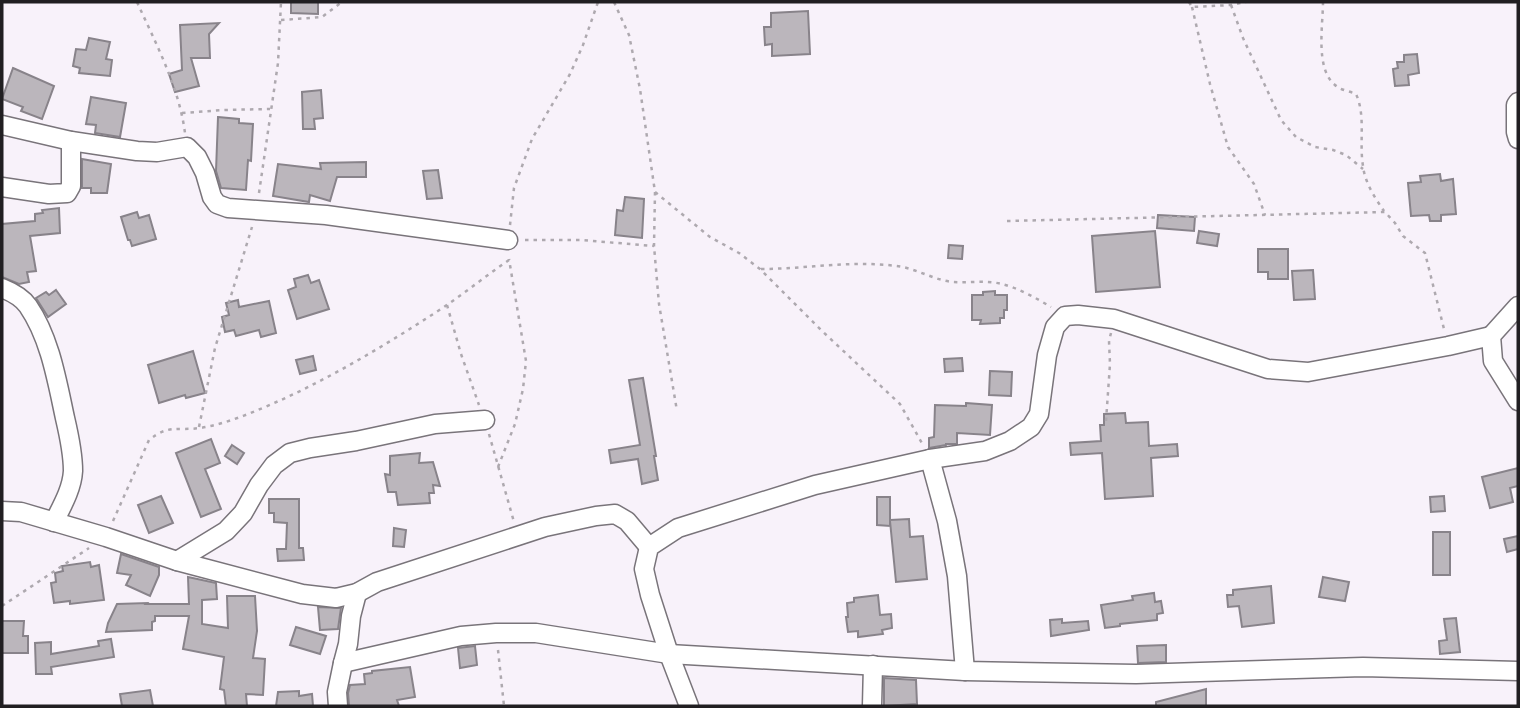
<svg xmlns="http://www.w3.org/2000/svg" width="1520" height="708" viewBox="0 0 1520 708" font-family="'Fira Sans Condensed',sans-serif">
<rect width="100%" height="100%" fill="#f8f2fa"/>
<!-- building -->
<g fill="#bbb6bc" stroke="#88838a" stroke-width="2">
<path d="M291 2H318V14L291 13Z"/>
<path d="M808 11 810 54 772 56V44L765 45 764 27H771V13Z"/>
<path d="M219 23 209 34 210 58H191L199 86 175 92 169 74 182 70 180 25Z"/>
<path d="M89 38 110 42 106 59 112 60 110 76 79 73 80 68 73 66 76 49 86 50Z"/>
<path d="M1417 54 1419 73 1408 75 1409 85 1395 86 1393 69 1398 68 1397 62H1404V55Z"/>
<path d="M13 68 54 86 42 119 21 111 23 107 2 99Z"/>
<path d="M321 90 323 118 314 119 315 129H303L302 92Z"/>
<path d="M91 97 126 103 120 137 95 133 96 125 86 124Z"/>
<path d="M218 117 239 119V123L253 124 251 161 248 160 246 190 221 188 216 171Z"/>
<path d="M82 159 111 164 107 193H91V188H82Z"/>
<path d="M366 162V177H337L330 201 310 195 309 202 273 196 278 164 321 169 320 163Z"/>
<path d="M438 170 442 198 427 199 423 171Z"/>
<path d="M1440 174 1441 181 1453 179 1456 214 1441 215V221H1430L1429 215 1411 216 1408 183 1421 182 1420 176Z"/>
<path d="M625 197 644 199 642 238 615 235 617 210 623 211Z"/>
<path d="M59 208 60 233 30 236 36 271 27 272 29 282 19 284 2 277V224L35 221V214L43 213 42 210Z"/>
<path d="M137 212 139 218 149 215 156 239 132 246 130 240H128L121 217Z"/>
<path d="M1158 215 1195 217 1194 231 1157 228Z"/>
<path d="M1155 231 1160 287 1096 292 1092 236Z"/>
<path d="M1199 231 1219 234 1217 246 1197 243Z"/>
<path d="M949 245 963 246 962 259 948 258Z"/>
<path d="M1258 249H1288V279H1268V272H1258Z"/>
<path d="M1313 270 1315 299 1294 300 1292 271Z"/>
<path d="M308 275 311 283 319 280 329 309 297 319 288 290 296 287 294 279Z"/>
<path d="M56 290 66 304 48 317 36 298 46 292 49 295Z"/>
<path d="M995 291V295H1007V310H1004V318H1000V323L980 324 981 320H972V295H983V292Z"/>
<path d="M238 300 239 307 269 301 276 333 261 337 259 330 236 336 234 330 225 332 222 317 229 315 226 303Z"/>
<path d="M193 351 205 393 186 398 185 395 159 403 148 365Z"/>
<path d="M313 356 316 370 300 374 296 360Z"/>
<path d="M962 358 963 371 945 372 944 359Z"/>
<path d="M990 371 1012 372 1011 396 989 395Z"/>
<path d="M643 378 656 456H654L658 480 642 484 638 459 611 463 609 450 640 445 629 380Z"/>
<path d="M966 403 992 405 990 435 957 433V444H946V445L929 448V438L934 437 935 405 966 406Z"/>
<path d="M1125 413 1126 423 1148 422 1149 446 1177 444 1178 456 1151 458 1153 496 1105 499 1102 453 1071 455 1070 443 1101 441 1100 425H1104V414Z"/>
<path d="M211 439 220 463 205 469 221 509 201 517 176 453Z"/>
<path d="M232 445 244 453 237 464 225 456Z"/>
<path d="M420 453 419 463 433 462 440 486 433 485 434 493H429L430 503 398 505 396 492H388L385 474 390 475V456Z"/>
<path d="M1518 468V486L1510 488 1513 502 1490 508 1482 477Z"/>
<path d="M161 496 173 523 149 533 138 505Z"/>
<path d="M1444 496 1445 511 1431 512 1430 497Z"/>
<path d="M877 497H890V520L909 519 910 537 923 536 927 579 896 582 890 521V526L877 525Z"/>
<path d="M269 499H299V548H303L304 560 278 561 277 549H286L287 523 274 522V513H269Z"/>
<path d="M394 528 406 530 404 547 393 546Z"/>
<rect x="1433" y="532" width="17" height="43"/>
<path d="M1518 536V549L1507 552 1504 539Z"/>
<path d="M121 554 159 567V575L150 596 126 585 131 575 117 573Z"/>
<path d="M90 562 91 567 99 565 104 600 70 604V601L54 603 51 583 56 582 55 573 63 571 62 566Z"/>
<path d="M188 577 216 583 217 599 202 600V624L228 628 227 596H255L257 631 253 658 265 659 263 695 246 694 247 706H226L224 690 220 689 224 657 183 649 189 616H155V621L152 622V630L106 632 108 623 117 604 147 603 146 604H189Z"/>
<path d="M1323 577 1349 582 1345 601 1319 597Z"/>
<path d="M1271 586 1274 623 1242 627 1239 606 1228 607 1227 595H1233V590Z"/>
<path d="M1154 593 1155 602 1161 601 1163 613 1157 614V620L1120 624V626L1105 628 1101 605 1133 600 1132 596Z"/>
<path d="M878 595 880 615 891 614 892 628 882 630 883 634 858 637V631L848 632 846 617H848L847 603 854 602V598Z"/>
<path d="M318 607 341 608 338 629 320 630Z"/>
<path d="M1456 618 1460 652 1440 654 1439 641 1447 640 1444 619Z"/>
<path d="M1062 619V623L1088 621 1089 630 1051 636 1050 620Z"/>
<path d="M2 621H24L23 636H28V653H2Z"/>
<path d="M296 627 326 636 320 654 290 645Z"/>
<path d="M111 639 114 657 51 667 52 674H36L35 643 51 642V654L99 646 98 641Z"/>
<path d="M1166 645V662L1138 663 1137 646Z"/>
<path d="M475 646 477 665 460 668 458 648Z"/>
<path d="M410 667 415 697 397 700 399 706H349L348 693 350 685 365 684 364 674 372 673V671Z"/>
<path d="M884 678 916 680 917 704 884 706Z"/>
<path d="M1206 689V706H1156V702Z"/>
<path d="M150 690 153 706H122L120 694Z"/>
<path d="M299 691V696L312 694 313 706H276L278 692Z"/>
</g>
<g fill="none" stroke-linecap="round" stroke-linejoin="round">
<defs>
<g id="street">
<path d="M1518 102 1516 105V132L1518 139"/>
<path d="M2 125 71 141 137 151 157 152 187 147 197 157 205 173 212 197 217 204 228 208 326 215 508 240"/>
<path d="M2 187 49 194 67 193 71 186V141"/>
<path d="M2 288C12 292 22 297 28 306 50 338 57 381 65 418 69 435 73 454 73 471 72 489 62 506 54 522"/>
<path d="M1518 306 1491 336 1493 361 1518 401"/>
<path d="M930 459 947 521 957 576 965 671"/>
<path d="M2 511 21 512 106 537 177 561 302 594 336 598 357 593 377 582 545 527 596 516 615 514 627 521 649 547"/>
<path d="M177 561 226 531 243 513 259 485 274 465 290 453 310 448 356 441 435 424 485 420"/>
<path d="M343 663 461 636 496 633H536L669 654 965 671 1136 674 1363 667 1518 671"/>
<path d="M338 706 337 692 343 663 348 644 351 616 357 593"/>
<path d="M689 706 669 654 650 595 644 569 649 547 678 528 815 485 930 459 985 451 1010 441 1031 427 1039 414 1047 355 1055 327 1065 316 1078 315 1114 319 1268 369 1308 372 1448 346 1491 336"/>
<path d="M872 706 873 665"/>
</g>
</defs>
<!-- street casing -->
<use href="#street" stroke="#79747a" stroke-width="21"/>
<!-- path -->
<g stroke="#aea9af" stroke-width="2.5" stroke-dasharray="3.5 5" stroke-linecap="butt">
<path d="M137 2C156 44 179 87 185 133"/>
<path d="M614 2 629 35 640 89 655 192 710 237 739 253 760 269 821 330 900 404 923 445"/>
<path d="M1189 2 1192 7 1231 5 1246 2"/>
<path d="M1323 2C1323 25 1315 69 1335 85 1340 90 1349 91 1356 94 1366 116 1359 142 1363 166 1365 183 1375 198 1384 211"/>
<path d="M1231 5 1243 38 1281 120 1296 137 1315 147 1333 150 1346 155 1363 169"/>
<path d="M1192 7 1210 84 1228 147 1254 184 1265 215"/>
<path d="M281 20 322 17 342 2"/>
<path d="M182 113 224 110 270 109"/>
<path d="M655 192 654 246 659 304 677 411"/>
<path d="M259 193 278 63 281 2"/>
<path d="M1007 221 1385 212 1395 223 1403 236 1425 253 1444 329"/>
<path d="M510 225 514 188 532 139 570 74 583 45 598 2"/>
<path d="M525 240H581L654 246"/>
<path d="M761 269C806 269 851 260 896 266 916 268 933 280 953 282 969 283 986 280 1002 284 1018 288 1036 298 1051 307"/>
<path d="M447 305 461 354 479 405"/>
<path d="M1106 421 1110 364 1109 341 1111 333"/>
<path d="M199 427 215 348 252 227"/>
<path d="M489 434 514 522"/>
<path d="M498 467 515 424 523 389 526 361 509 259"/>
<path d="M113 521 149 440C169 424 177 431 200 428 227 424 256 411 281 400 338 374 392 341 444 307 466 292 487 275 509 260"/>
<path d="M2 606 89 548"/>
<path d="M498 650 504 706"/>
</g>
<!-- street -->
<use href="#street" stroke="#fff" stroke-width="18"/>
</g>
<!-- border -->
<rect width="1520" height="708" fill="none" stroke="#211f22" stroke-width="7"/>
</svg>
